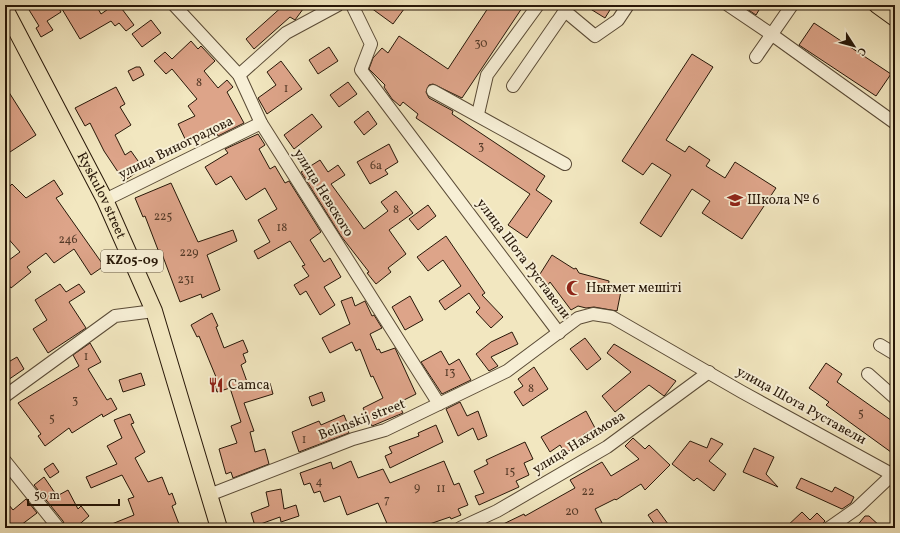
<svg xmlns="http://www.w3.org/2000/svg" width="900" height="533" viewBox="0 0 900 533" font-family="Vollkorn,serif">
<rect width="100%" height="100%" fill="#f2e7c0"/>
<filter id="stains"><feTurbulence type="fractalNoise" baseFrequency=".005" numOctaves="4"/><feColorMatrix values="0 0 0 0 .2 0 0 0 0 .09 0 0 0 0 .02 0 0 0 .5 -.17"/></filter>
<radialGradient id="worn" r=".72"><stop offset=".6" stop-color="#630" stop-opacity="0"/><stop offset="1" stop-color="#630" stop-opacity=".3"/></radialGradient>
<!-- building -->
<g fill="#dda489" stroke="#271708">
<path d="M26 5H57L61 12 47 21 53 30 41 37 36 28 39 26Z"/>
<path d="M68 5H96L101 14 114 5H119L134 25 126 31 119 23 115 26 111 21 80 39 62 9Z"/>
<path d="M284 5H306L295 20 290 17 254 49 246 39Z"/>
<path d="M367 5H407L393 24Z"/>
<path d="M490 5H524L462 98 433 84 429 85 426 92 429 98 453 111 452 114 545 176 536 190 552 201 527 238 508 225 530 194 416 118 418 114 403 102 400 106 392 99 384 87 385 85 369 69 373 58 382 48 388 53 399 36 448 69Z"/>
<path d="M584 5H613L605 18Z"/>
<path d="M741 5H762L756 15Z"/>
<path d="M151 20 161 33 142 47 132 34Z"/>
<path d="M814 23 891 74 876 96 799 45Z"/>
<path d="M191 41 198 49 201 46 215 61 204 71 218 88 227 80 233 87 227 92 244 123 218 136 214 129 187 143 178 124 195 116 188 106 197 99 172 69 166 74 154 61 165 52 172 59Z"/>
<path d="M329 47 338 61 318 74 309 60Z"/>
<path d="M692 54 713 67 666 140 685 152 689 146 710 160 706 166 725 178 735 162 776 188 742 239 702 213 710 201 692 189 661 237 640 223 671 175 652 163 643 175 622 161Z"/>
<path d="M281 61 302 89 267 114 258 98 276 85 267 72Z"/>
<path d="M136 67H140L144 75 133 81 128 71Z"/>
<path d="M348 82 357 94 339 107 330 95Z"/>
<path d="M5 86 36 135 10 152 5 145Z"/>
<path d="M116 87 125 104 120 107 131 125 115 135 125 155 131 151 143 168 124 181 104 151 90 123 85 126 75 108Z"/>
<path d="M368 111 377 124 364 135 354 122Z"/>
<path d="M312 114 322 127 294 149 284 135Z"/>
<path d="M258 134 265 145 259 149 270 169 275 166 285 183 289 181 321 232 310 240 324 262 330 258 341 277 324 287 335 305 320 315 306 291 300 295 294 285 309 276 302 266 305 265 290 241 258 259 254 251 270 242 258 220 277 209 265 188 246 200 231 176 216 185 205 167 228 153 225 149Z"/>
<path d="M389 144 398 162 385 170 388 174 370 184 357 162Z"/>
<path d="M320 160 328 172 338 165 345 175 331 184 364 229 388 211 381 202 396 191 413 213 389 230 406 254 388 268 391 272 376 284 367 273 369 272 341 236 301 172Z"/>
<path d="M54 180 63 194 56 198 104 266 91 275 74 249 54 263 46 253 27 267 31 272 11 288 5 280V263L20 252 5 235V191L12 184 26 198Z"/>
<path d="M171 183 198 242 233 230 237 241 207 255 220 290 202 298 201 294 180 302 162 254 160 255 145 216 143 217 135 198Z"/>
<path d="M428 205 436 216 418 230 409 219Z"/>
<path d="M446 236 485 293 482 295 503 317 491 328 476 312 480 308 469 293 445 310 439 301 461 286 443 260 428 271 417 257Z"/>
<path d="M552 255 574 269 576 268 579 273 609 281 608 288 621 291 617 311 594 307 586 308 578 306 571 310 550 282 545 289 535 282Z"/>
<path d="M60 284 66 292 79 284 85 292 69 302 86 328 48 353 33 329 47 320 35 300Z"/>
<path d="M410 296 423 320 405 330 392 307Z"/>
<path d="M352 297 355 306 365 301 372 316 374 315 382 328 370 334 377 350 379 349 381 353 395 348 416 394 398 403 403 413 372 426 363 408 383 398 373 376 371 377 360 349 356 351 352 342 330 353 322 338 350 324 341 301Z"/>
<path d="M212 313 218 326 216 327 224 348 243 340 248 352 243 354 246 362 241 365 250 390 270 383 273 394 244 403 254 431 250 432 255 452 265 449 269 464 233 478 231 472 226 474 219 449 237 443 231 426 241 422 230 388 217 392 213 378 216 377 199 336 197 337 191 325Z"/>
<path d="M512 332 518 344 491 357 498 366 489 371 476 354 491 342Z"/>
<path d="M585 338 601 359 587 370 570 349Z"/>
<path d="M90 343 101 362 88 369 107 400 111 398 117 409 103 417 102 414 72 433 69 428 45 446 38 436 41 434 18 403 79 366 73 355Z"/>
<path d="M614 344 676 381 665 395 664 396 649 385 615 412 602 396 631 372 607 353Z"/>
<path d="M441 351 449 365 459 359 471 380 442 394 421 362Z"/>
<path d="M17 357 24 369 5 382V364Z"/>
<path d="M826 363 842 374 837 382 895 423V455L826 405 829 402 809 388Z"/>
<path d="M534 367 548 389 523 406 514 392 523 386 518 379Z"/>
<path d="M141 373 145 385 123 392 119 380Z"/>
<path d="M322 392 325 401 312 406 309 397Z"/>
<path d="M460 402 467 416 478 411 487 436 478 440 473 428 458 436 446 409Z"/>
<path d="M586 411 595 428 583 435 588 443 578 449 576 447 565 453 560 445 550 452 541 437Z"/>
<path d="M130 414 134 423 131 424 145 452 135 458 148 482 162 477 169 495 172 493 176 504 172 506 179 524 169 528H102L134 515 128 499 134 497 122 475 91 488 86 477 117 464 107 446 122 438 114 420Z"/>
<path d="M344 415 348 425 346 426 349 433 299 452 292 432 319 421 321 425Z"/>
<path d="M436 425 443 442 390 468 385 456 392 453 389 447 419 436 418 433Z"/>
<path d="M633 438 645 449 649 445 670 465 645 490 641 484 616 500 615 499 595 509 602 523 593 528H495L524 514 525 516 575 488 570 480 602 462 611 476 639 459 625 446Z"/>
<path d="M711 438 723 444 709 461 726 474 714 491 697 478 694 481 672 464 690 441 707 448Z"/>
<path d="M525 442 533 459 524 463 529 475 516 481 519 487 479 505 475 496 484 493 474 471 488 464 486 460Z"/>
<path d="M754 448 774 457 766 474 778 487 743 472Z"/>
<path d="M351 461 358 478 383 469 390 483 444 461 454 485 459 483 468 505 458 509 461 515 451 519 450 517 418 528H389L378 503 347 515 340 496 324 502 320 491 314 493 310 483 304 485 300 473 331 462 333 469Z"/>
<path d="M53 463 59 472 50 478 44 469Z"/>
<path d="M44 477 57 496 68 490 78 509 81 506 89 516 75 528H66L63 521 34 485Z"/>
<path d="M801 478 832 492 835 487 854 497 851 503 842 509 796 488Z"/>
<path d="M281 489 284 509 296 505 299 516 281 522 280 517 255 526 251 513 269 506 266 492Z"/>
<path d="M26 499 37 513 17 528H5V500L13 510Z"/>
<path d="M657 509 671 528H657L648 515Z"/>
<path d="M802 512 810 520 817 513 825 521 819 528H785Z"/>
<path d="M865 516H869L882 528H855Z"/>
</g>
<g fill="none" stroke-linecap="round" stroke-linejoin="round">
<defs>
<g id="minor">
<path d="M174 5 239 75 261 123 439 404"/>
<path d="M352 5 371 44 361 70 559 333"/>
<path d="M562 5 565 11 595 36 618 20 628 5"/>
<path d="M728 5 771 34 895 123"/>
<path d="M756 57 792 5"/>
<path d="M239 75 286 33 338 5"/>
<path d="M513 86 569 5"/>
<path d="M433 91 565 164"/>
<path d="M478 114 487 75 538 5"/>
<path d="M105 200 261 123"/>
<path d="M880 345 895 354"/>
<path d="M868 374 895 398"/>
<path d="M5 396 115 316 154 311"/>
<path d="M5 461 57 526"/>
<path d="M209 495 353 439 385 430 507 371 578 318 593 314 612 317 742 392 895 476"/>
<path d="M460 528 497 511 607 447 709 372"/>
<path d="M829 528 856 509 892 475"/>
</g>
<g id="major">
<path d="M877 5 895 18"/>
<path id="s1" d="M5 9 105 200 154 311 219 528"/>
</g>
</defs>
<!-- minor casing -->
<use href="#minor" stroke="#5a4b36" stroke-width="14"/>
<!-- major casing -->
<use href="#major" stroke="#271708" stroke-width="18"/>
<!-- minor -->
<use href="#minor" stroke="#f7efd6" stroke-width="12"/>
<!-- major -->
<use href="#major" stroke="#f2e7c0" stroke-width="16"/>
</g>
<!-- icons -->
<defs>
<symbol id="school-bare" viewBox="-9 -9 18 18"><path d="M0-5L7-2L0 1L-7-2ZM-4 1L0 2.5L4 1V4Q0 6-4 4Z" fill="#8f2418" stroke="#f7efd6" stroke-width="2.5" paint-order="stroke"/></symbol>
<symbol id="mosque-bare" viewBox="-9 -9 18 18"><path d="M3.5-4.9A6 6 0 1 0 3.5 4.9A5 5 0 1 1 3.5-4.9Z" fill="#8f2418" stroke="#f7efd6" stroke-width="2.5" paint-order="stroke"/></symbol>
<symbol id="restaurant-bare" viewBox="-9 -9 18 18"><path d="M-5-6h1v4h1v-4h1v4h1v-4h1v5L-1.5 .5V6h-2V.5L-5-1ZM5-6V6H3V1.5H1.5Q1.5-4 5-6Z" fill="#8f2418" stroke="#f7efd6" stroke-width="2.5" paint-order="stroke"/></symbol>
</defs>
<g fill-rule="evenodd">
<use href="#school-bare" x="724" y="189" width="22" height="22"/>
<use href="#mosque-bare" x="563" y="277" width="22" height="22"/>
<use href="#restaurant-bare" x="205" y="374" width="22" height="22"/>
</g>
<g text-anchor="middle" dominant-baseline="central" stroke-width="4" stroke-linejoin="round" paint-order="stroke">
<!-- number labels -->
<g font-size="12" fill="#543a28">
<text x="481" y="44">30</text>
<text x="199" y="83">8</text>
<text x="286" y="89">1</text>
<text x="481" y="147">3</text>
<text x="376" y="166">6а</text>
<text x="396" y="210">8</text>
<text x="163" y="217">225</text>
<text x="282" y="228">18</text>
<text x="68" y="240">246</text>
<text x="189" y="253">229</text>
<text x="186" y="280">231</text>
<text x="86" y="357">1</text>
<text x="450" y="373">13</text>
<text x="531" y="389">8</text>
<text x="75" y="401">3</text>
<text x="861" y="414">5</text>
<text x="52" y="419">5</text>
<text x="304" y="440">1</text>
<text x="510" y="472">15</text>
<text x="319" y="482">4</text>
<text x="417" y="488">9</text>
<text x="441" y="489">11</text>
<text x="588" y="492">22</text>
<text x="387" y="500">7</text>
<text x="572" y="512">20</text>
</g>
<!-- shield labels -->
<rect fill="#f7efd6" stroke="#655846" stroke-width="1" x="101" y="250" width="62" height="22" rx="3"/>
<g font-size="13" font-weight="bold" fill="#271708">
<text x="132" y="261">KZ05-09</text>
</g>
<!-- street labels -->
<g font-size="14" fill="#271708" stroke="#f7efd6">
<text transform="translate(176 148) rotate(-26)">улица Виноградова</text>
<text transform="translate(323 193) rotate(58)">улица Невского</text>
<text stroke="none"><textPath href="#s1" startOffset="210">Ryskulov street</textPath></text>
<text transform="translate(523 259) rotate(53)">улица Шота Руставели</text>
<text transform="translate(801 406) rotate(29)">улица Шота Руставели</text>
<text transform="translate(362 420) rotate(-21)">Belinskij street</text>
<text transform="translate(579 443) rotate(-32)">улица Нахимова</text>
</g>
<!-- poi labels -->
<g font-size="14" fill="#271708" stroke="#f7efd6" text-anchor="start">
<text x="747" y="200">Школа № 6</text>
<text x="586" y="288">Нығмет мешіті</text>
<text x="228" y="385">Camca</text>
</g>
</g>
<!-- margin -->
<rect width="900" height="533" fill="none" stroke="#f2e7c0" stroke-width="20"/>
<rect x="6" y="6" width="888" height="521" fill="none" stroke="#271708" stroke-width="2"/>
<rect x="10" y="10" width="880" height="513" fill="none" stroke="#271708"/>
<!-- north arrow -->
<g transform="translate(854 46) rotate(126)" stroke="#f7efd6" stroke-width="3" paint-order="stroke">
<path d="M0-3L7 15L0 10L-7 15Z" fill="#271708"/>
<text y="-6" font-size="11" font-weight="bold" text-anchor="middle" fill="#271708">С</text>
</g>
<!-- scale -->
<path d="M28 499v6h91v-6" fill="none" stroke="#271708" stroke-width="2"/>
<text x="34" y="499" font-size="12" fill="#271708" stroke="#f7efd6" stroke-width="3" paint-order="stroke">50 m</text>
<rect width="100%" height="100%" filter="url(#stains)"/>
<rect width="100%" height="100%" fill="url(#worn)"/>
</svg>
